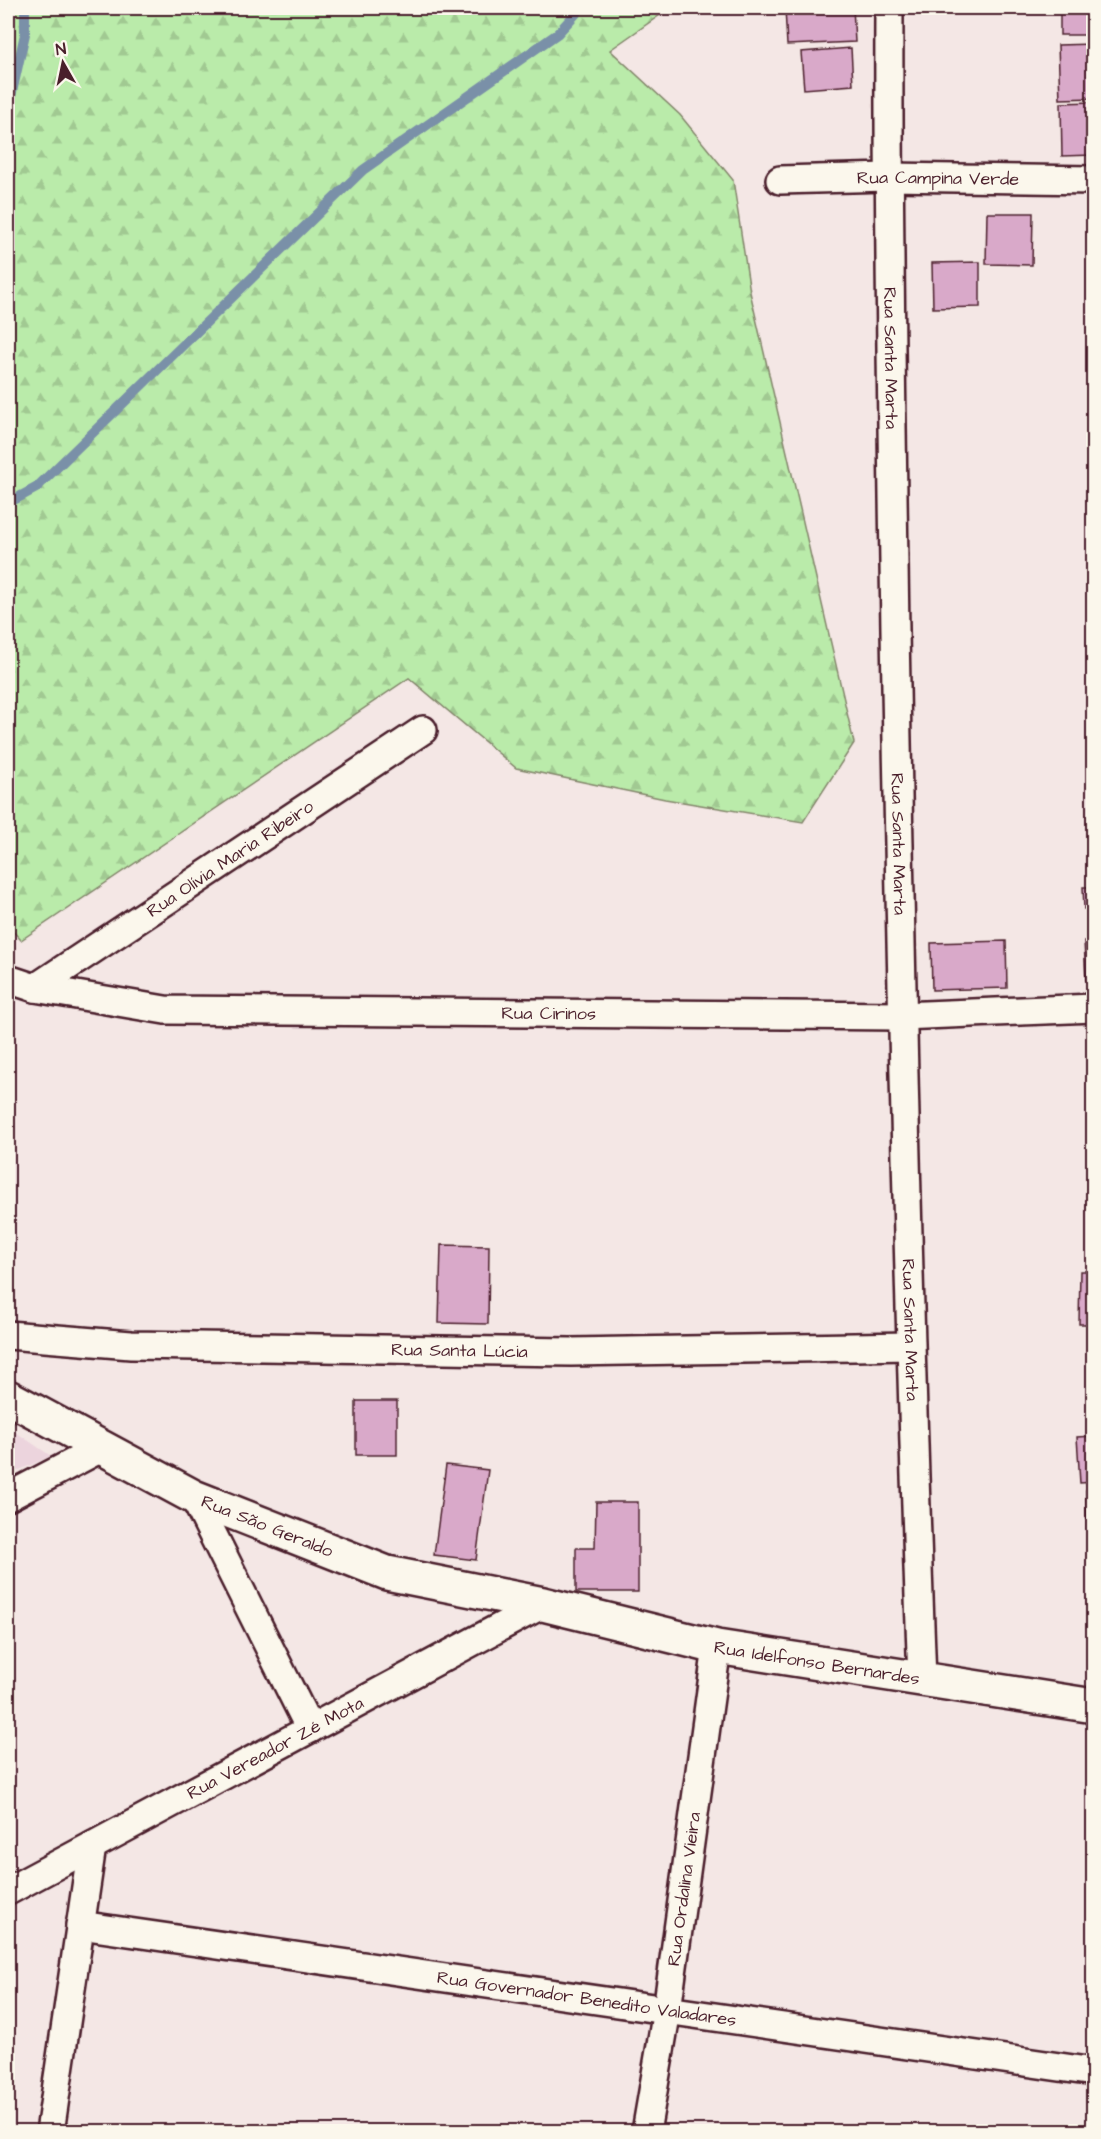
<svg xmlns="http://www.w3.org/2000/svg" width="1101" height="2139" viewBox="0 0 1101 2139" font-family="'Architects Daughter',sans-serif">
<defs>
<pattern id="forest-firs" width="22" height="20" patternUnits="userSpaceOnUse" patternTransform="scale(1.5)"><rect width="22" height="20" fill="#baebaa"/><path d="M5 1l3.5 6h-7zM16 11l3.5 6h-7z" fill="#a1c992"/></pattern>
</defs>
<rect width="100%" height="100%" fill="#f4e7e5"/>
<filter id="ink" filterUnits="userSpaceOnUse"><feTurbulence type="fractalNoise" baseFrequency=".0167" numOctaves="2"/><feDisplacementMap in="SourceGraphic" scale="12" xChannelSelector="R" yChannelSelector="G"/><feConvolveMatrix kernelMatrix="1 2 1 2 8 2 1 2 1" color-interpolation-filters="sRGB"/></filter>
<g filter="url(#ink)">
<!-- built -->
<path fill="#ecd4dd" d="M8 1427 51 1456 8 1475Z"/>
<!-- forest -->
<path fill="url(#forest-firs)" stroke="#82856a" stroke-width="1.5" d="M8 8H670L610 50 680 115 733 180 750 292 854 743 803 822 665 799 516 768 409 678 21 940 8 926Z"/>
<g fill="none" stroke-linecap="round" stroke-linejoin="round">
<!-- stream -->
<g stroke="#7a90a8" stroke-width="10">
<path d="M8 110 25 34V8"/>
<path d="M8 503 36 488 363 170 557 34 581 8"/>
</g>
</g>
<!-- building -->
<g fill="#d9a9c9" stroke="#4a1f2b" stroke-width="1.5">
<path d="M785 8H853L855 42 787 45Z"/>
<rect x="1060" y="8" width="34" height="27"/>
<path d="M1094 44V98L1060 99 1058 45Z"/>
<path d="M851 48 853 85 804 89 801 52Z"/>
<path d="M1094 102V155L1062 156 1061 103Z"/>
<path d="M987 213H1033L1032 265 986 264Z"/>
<path d="M980 262V307L933 308 932 263Z"/>
<path d="M1083 887H1094V908L1084 909Z"/>
<path d="M1094 940V980H1086L1084 941Z"/>
<path d="M1006 941 1007 988 932 990 931 943Z"/>
<path d="M441 1245 489 1246 488 1324 439 1323Z"/>
<path d="M1080 1271H1094V1324H1079Z"/>
<rect x="356" y="1401" width="41" height="54"/>
<path d="M1094 1436V1482L1080 1483 1077 1437Z"/>
<path d="M446 1465 488 1470 476 1560 434 1555Z"/>
<path d="M1086 1490H1094V1532H1087Z"/>
<path d="M596 1502H638V1592H576V1548H595Z"/>
</g>
<g fill="none" stroke-linecap="round" stroke-linejoin="round">
<defs>
<g id="minor">
<path id="s1" d="M889 8C888 215 892 422 895 630 901 980 909 1330 922 1680"/>
<path id="s2" d="M780 180 888 177 1094 180"/>
<path id="s3" d="M8 979 35 988 165 1010 901 1016 1094 1008"/>
<path id="s4" d="M35 988 423 730"/>
<path id="s5" d="M8 1335 131 1345 571 1352 910 1346"/>
<path d="M8 1497 101 1448"/>
<path d="M194 1497 310 1729"/>
<path id="s6" d="M8 1891 543 1604"/>
<path id="s7" d="M80 1925 1094 2072"/>
<path d="M50 2132 92 1846"/>
<path id="s8" d="M646 2132 667 2010 717 1647"/>
</g>
<g id="tertiary">
<path id="s9" d="M8 1397 194 1497 387 1573 543 1604 717 1647 1094 1706"/>
</g>
</defs>
<!-- minor casing -->
<use href="#minor" stroke="#4a1f2b" stroke-width="32"/>
<!-- tertiary casing -->
<use href="#tertiary" stroke="#4a1f2b" stroke-width="38"/>
<!-- minor -->
<use href="#minor" stroke="#fbf7ec" stroke-width="27"/>
<!-- tertiary -->
<use href="#tertiary" stroke="#fbf7ec" stroke-width="33"/>
</g>
</g>
<g text-anchor="middle" dominant-baseline="central" stroke-width="4.5" stroke-linejoin="round" paint-order="stroke">
<!-- street labels -->
<g font-size="18" fill="#4a1f2b" stroke="#fbf7ec">
<text stroke="none"><textPath href="#s2" startOffset="158">Rua Campina Verde</textPath></text>
<text stroke="none"><textPath href="#s1" startOffset="350">Rua Santa Marta</textPath></text>
<text stroke="none"><textPath href="#s1" startOffset="836">Rua Santa Marta</textPath></text>
<text stroke="none"><textPath href="#s4" startOffset="234">Rua Olívia Maria Ribeiro</textPath></text>
<text stroke="none"><textPath href="#s3" startOffset="544">Rua Cirinos</textPath></text>
<text stroke="none"><textPath href="#s1" startOffset="1322">Rua Santa Marta</textPath></text>
<text stroke="none"><textPath href="#s5" startOffset="452">Rua Santa Lúcia</textPath></text>
<text stroke="none"><textPath href="#s9" startOffset="290">Rua São Geraldo</textPath></text>
<text stroke="none"><textPath href="#s9" startOffset="858">Rua Idelfonso Bernardes</textPath></text>
<text stroke="none"><textPath href="#s6" startOffset="303">Rua Vereador Zé Mota</textPath></text>
<text stroke="none"><textPath href="#s8" startOffset="246">Rua Ordalina Vieira</textPath></text>
<text stroke="none"><textPath href="#s7" startOffset="512">Rua Governador Benedito Valadares</textPath></text>
</g>
</g>
<!-- margin -->
<rect width="1101" height="2139" fill="none" stroke="#fbf7ec" stroke-width="30"/>
<rect x="15" y="15" width="1071" height="2109" fill="none" stroke="#4a1f2b" stroke-width="2" filter="url(#ink)"/>
<!-- north arrow -->
<g transform="translate(63 63) rotate(351)" stroke="#fbf7ec" stroke-width="4.5" paint-order="stroke">
<path d="M0-4.5L10 22L0 15L-10 22Z" fill="#4a1f2b"/>
<text y="-9" font-size="16" font-weight="bold" text-anchor="middle" fill="#4a1f2b">N</text>
</g>
</svg>
